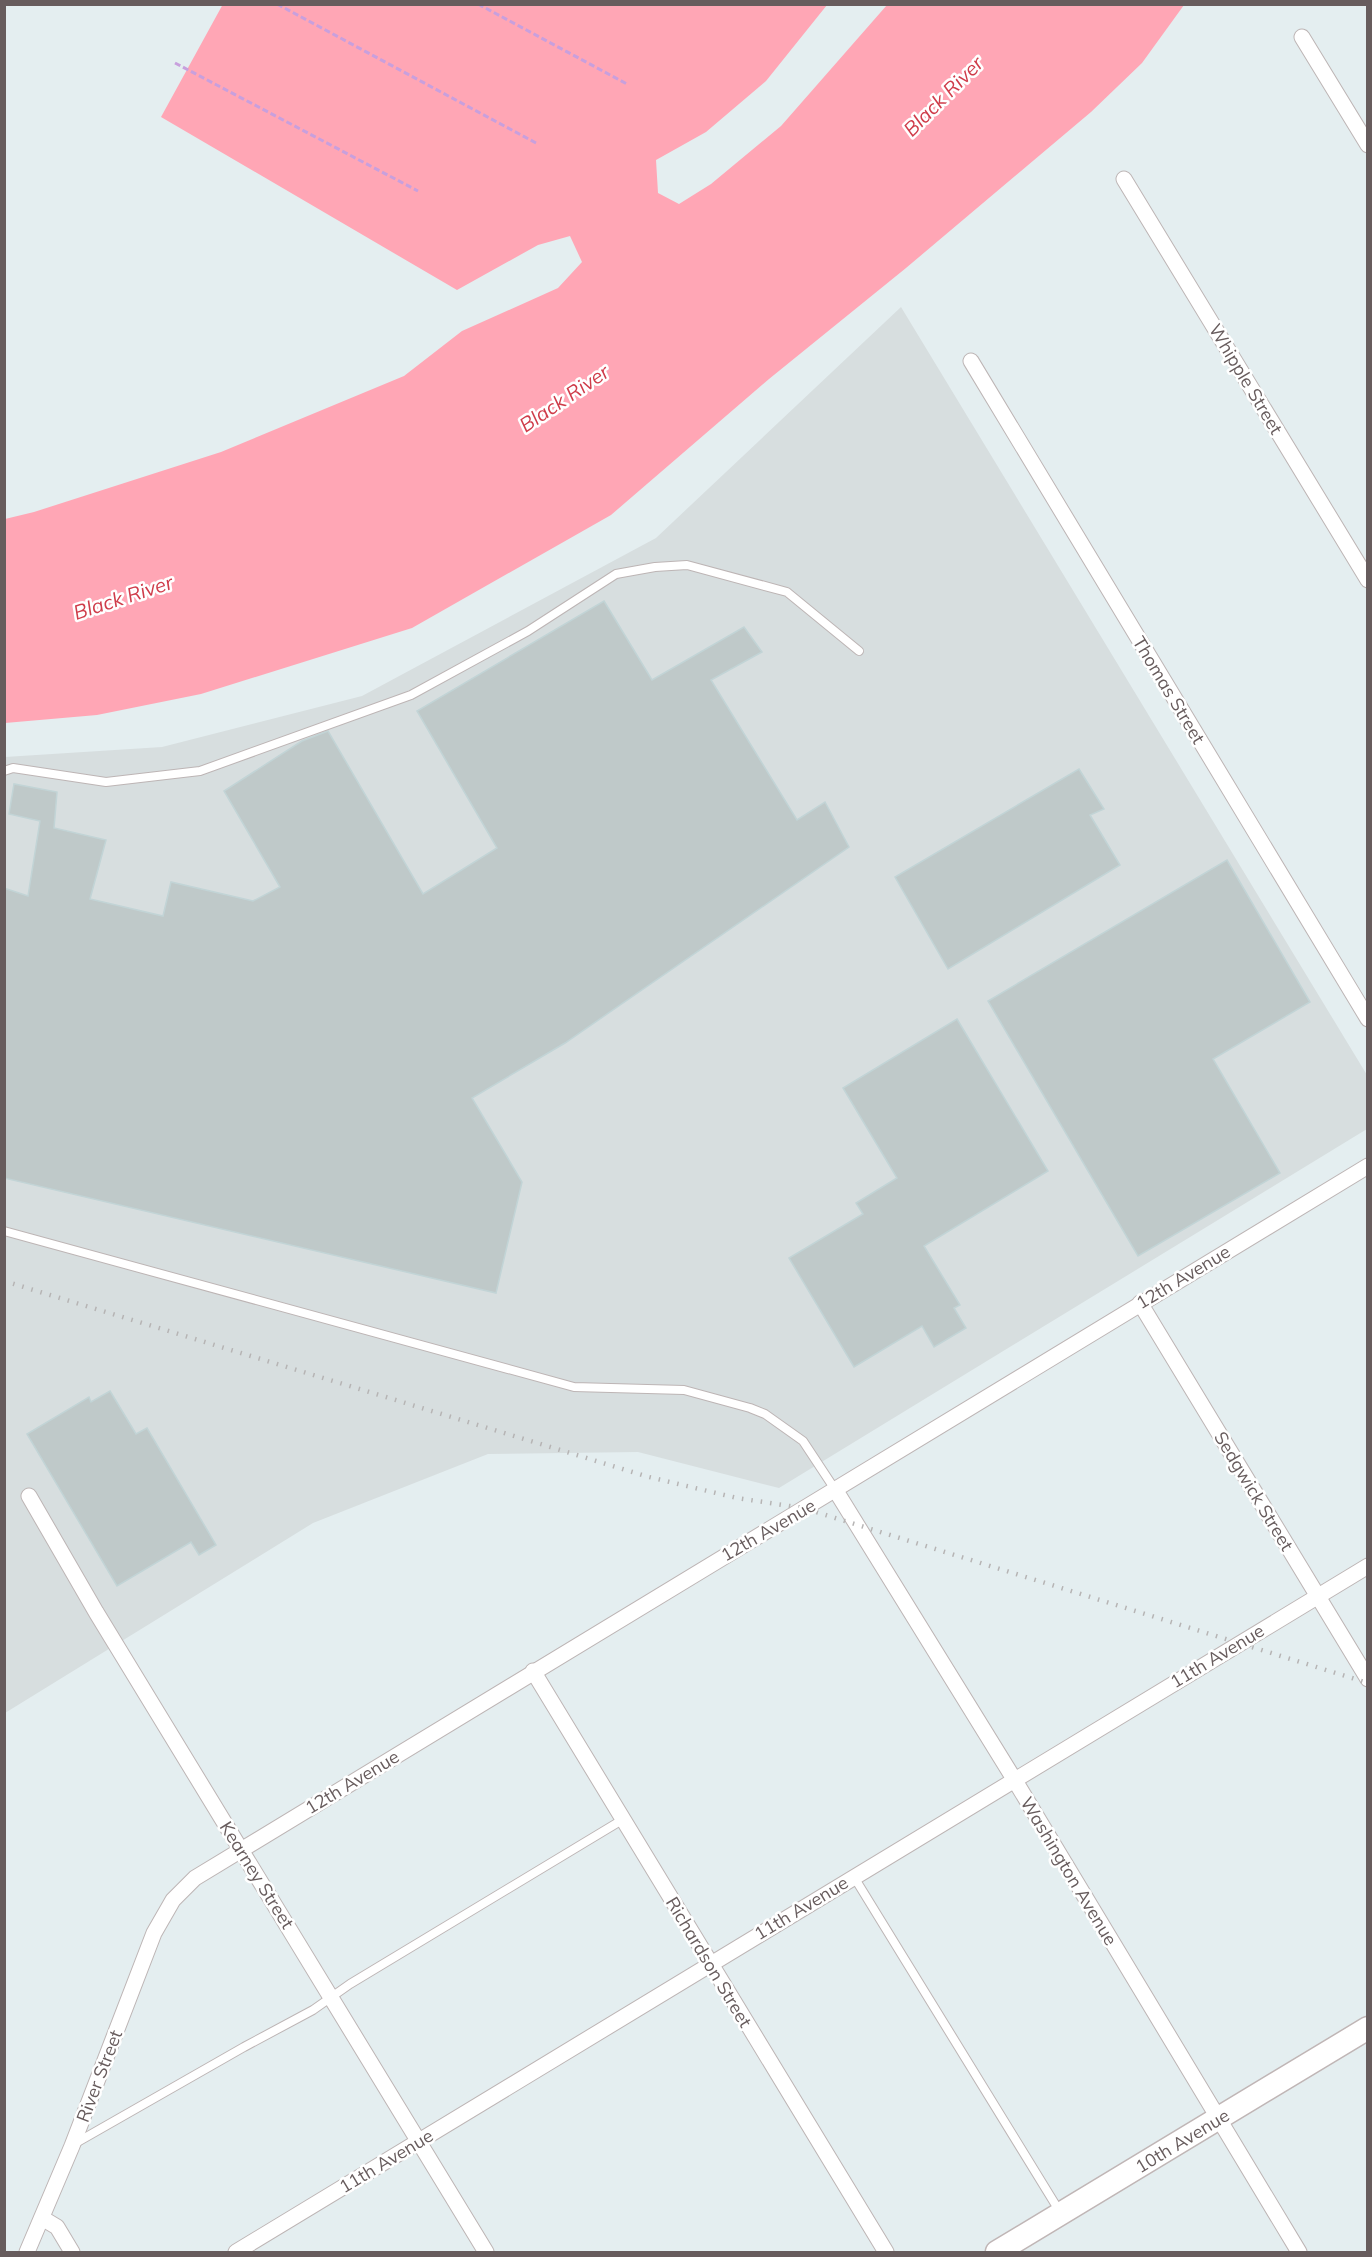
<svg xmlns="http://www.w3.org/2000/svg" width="1372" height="2257" viewBox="0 0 1372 2257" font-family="Mulish,sans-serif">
<rect width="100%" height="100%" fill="#e4eef0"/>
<!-- industrial -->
<path fill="#d7dedf" d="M901 307 1367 1075V1129L779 1488 638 1452 488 1454 313 1523 5 1713V757L162 747 362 696 656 538Z"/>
<!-- water -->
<path fill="#ffa6b5" d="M223 4 827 5 766 81 706 132 656 160 658 193 679 204 711 184 781 126 887 5H1184L1142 63 1091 112 906 268 769 379 611 515 412 628 201 694 97 715 5 723V519L34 512 221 452 404 376 462 331 558 288 582 262 570 236 538 245 457 290 161 117Z"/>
<!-- building -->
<g fill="#bfc9c9" stroke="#c2d4d6" stroke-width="1.5">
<path d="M604 601 652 680 744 627 762 652 711 680 797 820 825 802 849 847 565 1043 472 1098 522 1182 496 1293 4 1178V888L28 896 40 821 9 814 14 784 57 792 54 828 106 840 90 899 163 916 171 882 253 901 280 887 224 791 302 741 328 731 423 894 497 848 417 711Z"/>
<path d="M1079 769 1104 809 1090 815 1120 865 948 969 895 877Z"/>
<path d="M1227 860 1310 1002 1213 1059 1280 1173 1138 1256 988 1001Z"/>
<path d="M957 1019 1048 1171 924 1246 960 1305 954 1308 966 1328 934 1347 922 1326 854 1367 789 1258 863 1214 856 1203 897 1178 843 1088Z"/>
<path d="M110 1391 136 1434 147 1428 216 1545 199 1555 191 1542 117 1586 27 1434 89 1397 91 1402Z"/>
</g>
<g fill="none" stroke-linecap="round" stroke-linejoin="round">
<defs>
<g id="lane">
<path d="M4 771 13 768 106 782 200 771 411 695 528 631 616 574 655 567 687 565 787 592 859 651"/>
<path d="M4 1231 574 1387 684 1390 750 1408 765 1414 803 1441 836 1491"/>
<path d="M854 1877 1060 2212"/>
<path d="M74 2144 244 2047 313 2010 350 1984 622 1820"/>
</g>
<g id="street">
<path d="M1302 37 1368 145"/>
<path d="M1124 179 1368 580"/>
<path d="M971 361 1368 1019"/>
<path d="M1140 1303 1368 1679"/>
<path d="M836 1491 1014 1779 1299 2252"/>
<path d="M29 1496 96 1612 486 2252"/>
<path d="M533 1671 886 2252"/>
<path d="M42 2218 57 2227 72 2252"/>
<path d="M27 2252 72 2146 154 1933 173 1900 195 1878 1368 1166"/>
<path d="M236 2252 1368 1566"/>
</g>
<g id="secondary">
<path id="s1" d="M997 2252 1368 2028"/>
</g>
</defs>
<!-- lane casing -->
<use href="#lane" stroke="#bdb5b5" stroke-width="10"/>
<!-- street casing -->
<use href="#street" stroke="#bdb5b5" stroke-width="17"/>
<!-- secondary casing -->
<use href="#secondary" stroke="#c0b6b6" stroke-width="25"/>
<!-- path -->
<g stroke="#c8a0dd" stroke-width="3" stroke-dasharray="6 3" stroke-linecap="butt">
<path d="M277 4 536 143"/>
<path d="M478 4 627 84"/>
<path d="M175 63 418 191"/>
</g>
<!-- lane -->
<use href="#lane" stroke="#fff" stroke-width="8"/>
<!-- street -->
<use href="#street" stroke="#fff" stroke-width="15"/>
<!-- secondary -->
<use href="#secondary" stroke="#fff" stroke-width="22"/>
<!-- rail -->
<path stroke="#b6b4b4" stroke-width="4.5" stroke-dasharray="1.5 8" stroke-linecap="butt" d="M4 1281 649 1477 737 1498 803 1508 1368 1683"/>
</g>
<g text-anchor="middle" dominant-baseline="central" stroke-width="5" stroke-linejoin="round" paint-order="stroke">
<!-- street labels -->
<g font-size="18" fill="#675c5d" stroke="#fff">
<text transform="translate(1246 379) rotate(59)">Whipple Street</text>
<text transform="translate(1169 690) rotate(59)">Thomas Street</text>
<text transform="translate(1183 1277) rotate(-31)">12th Avenue</text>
<text transform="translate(1254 1491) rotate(59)">Sedgwick Street</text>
<text transform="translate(768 1530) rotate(-30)">12th Avenue</text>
<text transform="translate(1217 1656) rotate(-31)">11th Avenue</text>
<text transform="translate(352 1782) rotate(-31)">12th Avenue</text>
<text transform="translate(1069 1871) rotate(59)">Washington Avenue</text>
<text transform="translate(257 1875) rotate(58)">Kearney Street</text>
<text transform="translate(801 1908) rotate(-31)">11th Avenue</text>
<text transform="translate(709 1962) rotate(59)">Richardson Street</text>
<text transform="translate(99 2076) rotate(-69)">River Street</text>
<text stroke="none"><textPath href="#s1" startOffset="216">10th Avenue</textPath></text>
<text transform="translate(386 2161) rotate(-31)">11th Avenue</text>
</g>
<!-- water labels -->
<g font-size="20" font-style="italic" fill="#cf3c4a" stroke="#fff">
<text transform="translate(943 96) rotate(-45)">Black River</text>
<text transform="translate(564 398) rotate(-34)">Black River</text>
<text transform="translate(123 597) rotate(-18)">Black River</text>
</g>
</g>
<!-- border -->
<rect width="1372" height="2257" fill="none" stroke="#675c5d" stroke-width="12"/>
</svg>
